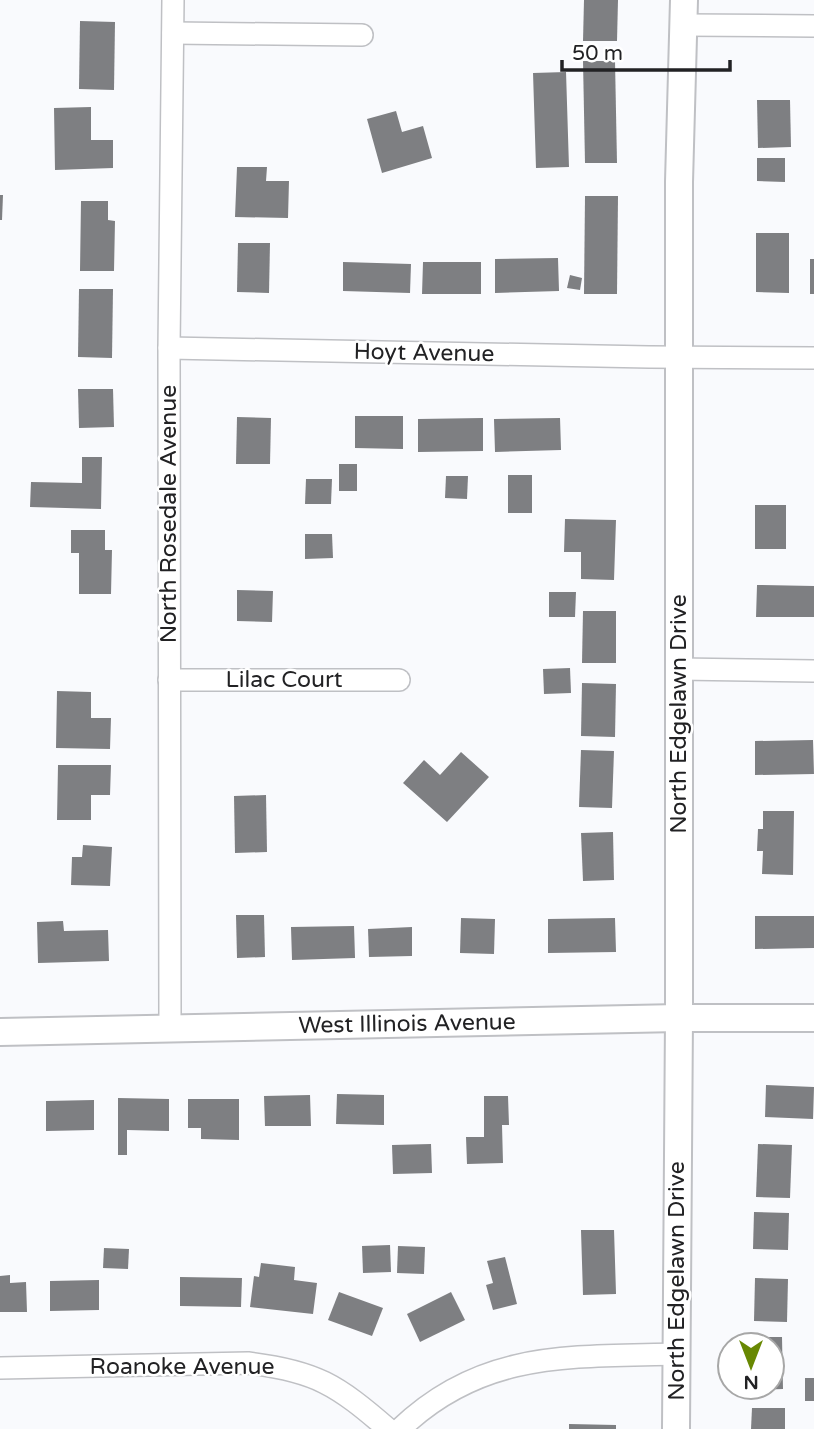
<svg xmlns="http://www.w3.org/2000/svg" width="814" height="1429" viewBox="0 0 814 1429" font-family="'Varela Round',sans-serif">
<rect width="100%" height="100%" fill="#f9fafd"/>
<!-- building -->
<g fill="#7e7f82">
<path d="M584 0H618L617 41H583Z"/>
<path d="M80 21 115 22 114 90 79 89Z"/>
<path d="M583 61H615L617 163H585Z"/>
<path d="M566 72 569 167 536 168 533 73Z"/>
<path d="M757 100H790L791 147 758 148Z"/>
<path d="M91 107V140H113V168L55 170 54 108Z"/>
<path d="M396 111 402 132 423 126 432 158 382 173 367 119Z"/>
<path d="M757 158H785V182L757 181Z"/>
<path d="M237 167H267L266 181H289L288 218 235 217Z"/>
<path d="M0 195H3L2 220H0Z"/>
<path d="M585 196H618L617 294H584Z"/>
<path d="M81 201H108V220L115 221 114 271H80Z"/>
<path d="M756 233H789V293L756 292Z"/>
<path d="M238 243H270L269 293 237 292Z"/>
<path d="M558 258 559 291 495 293V259Z"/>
<rect x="810" y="259" width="4" height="35"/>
<path d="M343 262 411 264 410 293 343 291Z"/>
<path d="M423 262H481V294H422Z"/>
<path d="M570 275 582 278 580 290 567 288Z"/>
<path d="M79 289H113L112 358 78 357Z"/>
<path d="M78 389H113L114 427 79 428Z"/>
<path d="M355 416H403V449L355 448Z"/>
<path d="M237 417 271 418 270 464H236Z"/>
<path d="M483 418V451L418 452V419Z"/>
<path d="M560 418 561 450 495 452 494 419Z"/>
<path d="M82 457H102L101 509 30 507 31 482 82 483Z"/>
<rect x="339" y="464" width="18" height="27"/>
<rect x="508" y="475" width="24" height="38"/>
<path d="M446 476H468L467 499 445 498Z"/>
<path d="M306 479H332L331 504H305Z"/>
<rect x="755" y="505" width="31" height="44"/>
<path d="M565 519 616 520 614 580 581 579V552H564Z"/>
<path d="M71 530H105V550H112L111 594H79V553H71Z"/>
<path d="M305 534H332L333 558 305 559Z"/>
<path d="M757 585 814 586V617H756Z"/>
<path d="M237 590 273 591 272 622 237 621Z"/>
<path d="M549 592H576L575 617H549Z"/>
<path d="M583 611H616V663H582Z"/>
<path d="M570 668 571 693 544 694 543 669Z"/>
<path d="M582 683 616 684 615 737 581 736Z"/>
<path d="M57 691 91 692V718H111L110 749 56 748Z"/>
<path d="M813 740 814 774 755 775V741Z"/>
<path d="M581 750 614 751 612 808 579 807Z"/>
<path d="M461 752 489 777 447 822 403 783 424 760 440 775Z"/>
<path d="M58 765H111L110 795H91V820H57Z"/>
<path d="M266 795 267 852 235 853 234 796Z"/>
<path d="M763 811H794L793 875 762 874 763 851H757L758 829H763Z"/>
<path d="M613 832 614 880 583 881 581 833Z"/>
<path d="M83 845 112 847 110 886 71 885 72 857H82Z"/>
<path d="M236 915H264L265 957 237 958Z"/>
<path d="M755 916H814V948L755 949Z"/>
<path d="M461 918 495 919 494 954 460 953Z"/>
<path d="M615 918 616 952 548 953V919Z"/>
<path d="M63 921 64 931 108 930 109 961 38 963 37 922Z"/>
<path d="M354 926 355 958 292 960 291 927Z"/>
<path d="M412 927V956L369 957 368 929Z"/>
<path d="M766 1085 814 1087 813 1119 765 1117Z"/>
<path d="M337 1094 384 1095V1125L336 1124Z"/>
<path d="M310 1095 311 1126H265L264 1096Z"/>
<path d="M484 1096H508L509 1125H502L503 1163 467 1164 466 1137H484Z"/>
<path d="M118 1098 169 1099V1131L127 1130V1155H118Z"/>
<path d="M188 1099H239V1140L201 1139V1128H188Z"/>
<path d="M94 1100V1130L46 1131V1101Z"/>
<path d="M431 1144 432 1173 393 1174 392 1145Z"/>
<path d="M758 1144 792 1145 790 1198 756 1197Z"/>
<path d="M754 1212 789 1213 788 1250 753 1249Z"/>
<path d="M581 1230H614L616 1294 583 1295Z"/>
<path d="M390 1245 391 1272 363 1273 362 1246Z"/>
<path d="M398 1246 425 1247 424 1274 397 1273Z"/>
<path d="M104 1248 129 1249 128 1269 103 1268Z"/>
<path d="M505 1257 517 1304 493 1310 486 1285 493 1283 487 1261Z"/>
<path d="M261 1263 295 1267 294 1280 317 1283 313 1314 250 1307 254 1276 259 1277Z"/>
<path d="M10 1275V1283L26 1282 27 1312H0V1276Z"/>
<path d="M180 1277 242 1278 241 1307 180 1306Z"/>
<path d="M755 1278 788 1279 787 1322 754 1321Z"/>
<path d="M99 1280V1310L50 1311V1281Z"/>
<path d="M339 1292 383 1308 372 1336 328 1320Z"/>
<path d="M451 1292 465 1320 420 1342 407 1314Z"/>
<path d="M751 1337H782L783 1389 752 1390V1387H772V1345H751Z"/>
<rect x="805" y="1378" width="9" height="23"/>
<path d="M752 1408H785V1429H751Z"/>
<path d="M569 1424 616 1425V1429H569Z"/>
</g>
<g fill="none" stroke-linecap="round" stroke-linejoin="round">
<defs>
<g id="minor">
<path d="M684 25 814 26"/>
<path d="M173 33 362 35"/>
<path d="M169 348 649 357 814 358"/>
<path d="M679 669 814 671"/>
<path d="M169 680H399"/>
<path d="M170 1029 169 348 173 0"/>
<path d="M0 1368 248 1363C316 1371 337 1385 388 1429"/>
<path d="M400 1429C482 1350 571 1357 676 1354"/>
</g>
<g id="tertiary">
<path d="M0 1032 679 1018H814"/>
<path d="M676 1429 679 1018V182L684 0"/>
</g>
</defs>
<!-- minor casing -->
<use href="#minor" stroke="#bfc0c4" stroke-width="24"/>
<!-- tertiary casing -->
<use href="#tertiary" stroke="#bfc0c4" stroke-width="30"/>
<!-- minor -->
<use href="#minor" stroke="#fff" stroke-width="21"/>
<!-- tertiary -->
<use href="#tertiary" stroke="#fff" stroke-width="26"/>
</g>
<g text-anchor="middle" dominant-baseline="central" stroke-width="5" stroke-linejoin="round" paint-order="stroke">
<!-- street labels -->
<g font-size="23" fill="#222224" stroke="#fff">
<text transform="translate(424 353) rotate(1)">Hoyt Avenue</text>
<text transform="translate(169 514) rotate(-90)">North Rosedale Avenue</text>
<text x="284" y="680">Lilac Court</text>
<text transform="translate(679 714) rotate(-90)">North Edgelawn Drive</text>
<text transform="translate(407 1024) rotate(-1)">West Illinois Avenue</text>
<text transform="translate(677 1281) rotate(-90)">North Edgelawn Drive</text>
<text x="182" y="1367">Roanoke Avenue</text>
</g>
</g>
<!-- north arrow -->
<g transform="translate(751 1366) rotate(180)"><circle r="33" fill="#ffffff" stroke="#a7a7a7" stroke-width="2"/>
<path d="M0-5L12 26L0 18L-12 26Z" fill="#688802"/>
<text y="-10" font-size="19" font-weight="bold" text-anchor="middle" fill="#222224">N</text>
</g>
<!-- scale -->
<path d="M562 60v10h168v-10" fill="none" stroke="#222224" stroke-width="3.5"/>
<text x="572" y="60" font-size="21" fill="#222224" stroke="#ffffff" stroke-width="5" paint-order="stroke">50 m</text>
</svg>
